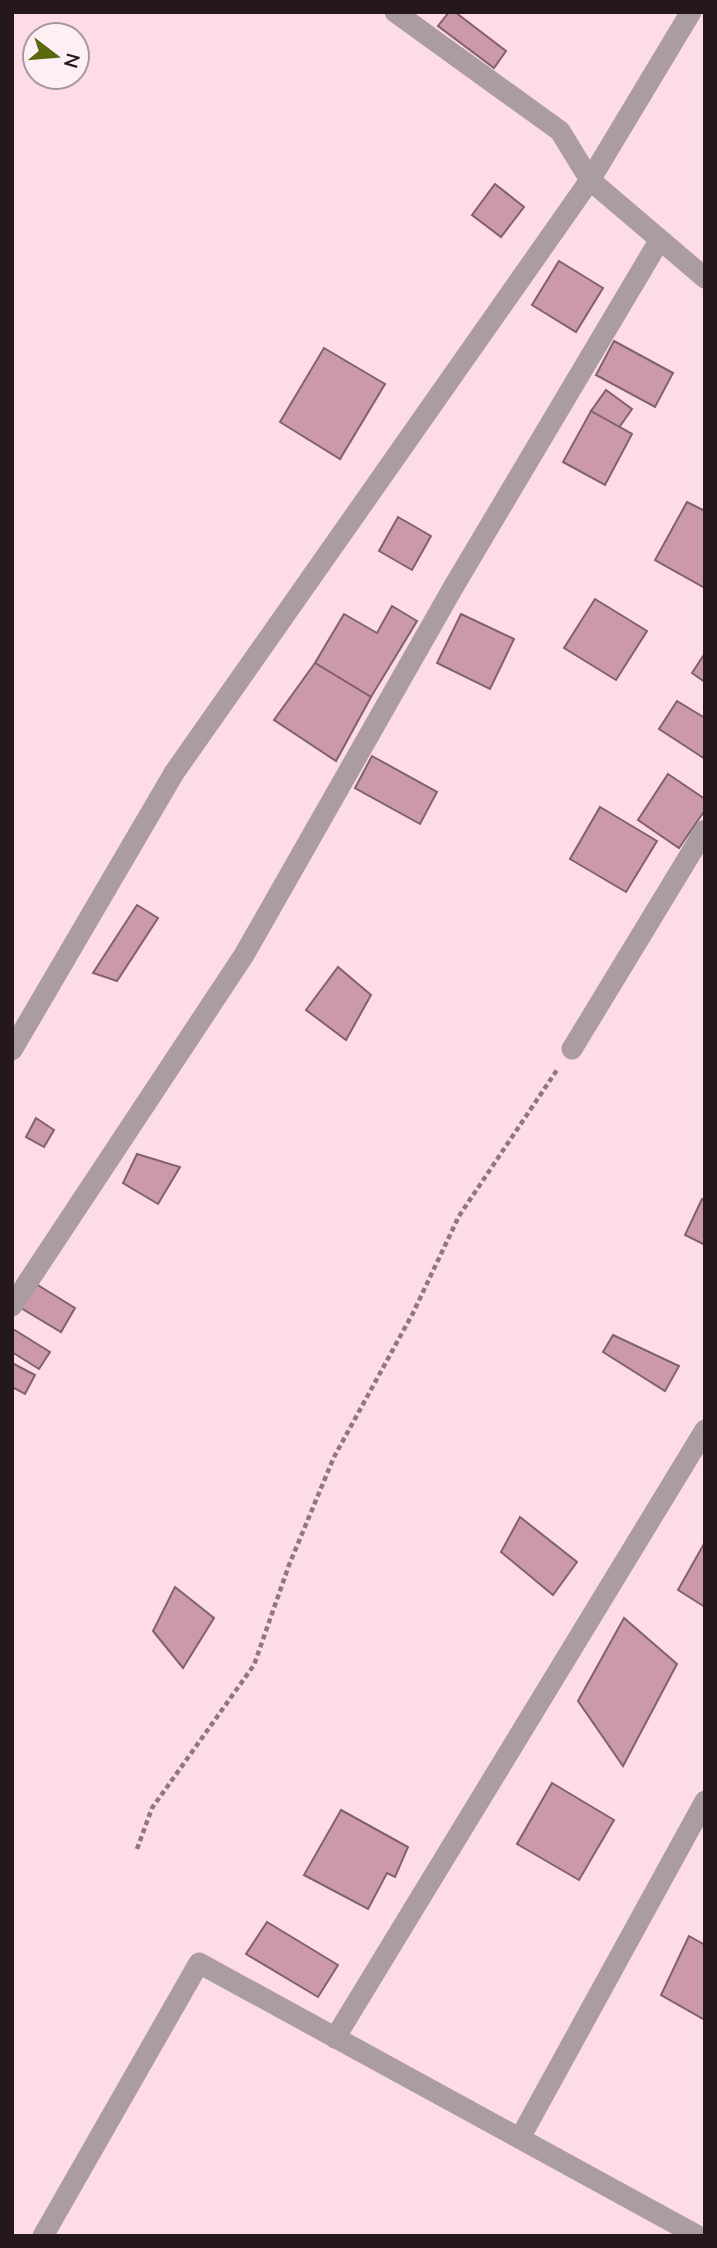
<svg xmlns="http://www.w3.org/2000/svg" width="717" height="2248" viewBox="0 0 717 2248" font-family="'Nunito Sans',sans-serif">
<rect width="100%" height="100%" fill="#fddbe7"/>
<!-- building -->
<g fill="#cc98ab" stroke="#80626d" stroke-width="2">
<path d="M449 12H455L506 51 494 68 438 26Z"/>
<path d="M495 184 524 207 501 237 472 215Z"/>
<path d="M559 261 603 288 576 332 532 305Z"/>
<path d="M614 341 673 373 655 407 596 375Z"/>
<path d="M324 348 385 384 340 459 280 422Z"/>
<path d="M606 390 632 409 618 429 591 411Z"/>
<path d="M591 411 632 434 605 485 563 462Z"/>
<path d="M687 502 705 511V588L655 560Z"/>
<path d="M398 517 431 536 412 570 379 551Z"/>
<path d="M595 599 647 631 616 680 564 648Z"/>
<path d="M392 606 417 621 371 697 315 663 344 614 377 633Z"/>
<path d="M461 614 514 639 490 689 437 663Z"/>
<path d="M705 653V682L692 673Z"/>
<path d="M315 663 371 697 336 761 274 720Z"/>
<path d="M677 701 705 718V759L659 729Z"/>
<path d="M372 756 437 792 420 824 355 788Z"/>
<path d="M668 774 705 799V810L679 848 638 820Z"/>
<path d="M600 807 657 841 626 892 570 859Z"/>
<path d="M137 905 158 918 117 981 93 973Z"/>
<path d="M338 967 371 995 346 1040 306 1010Z"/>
<path d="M36 1118 54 1130 44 1147 26 1137Z"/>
<path d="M137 1154 180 1167 158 1204 123 1183Z"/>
<path d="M702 1199 705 1200V1245L685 1235Z"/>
<path d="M28 1279 75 1308 61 1332 21 1308Z"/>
<path d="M13 1329 50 1352 39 1369 12 1352Z"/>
<path d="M613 1335 679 1366 665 1391 603 1352Z"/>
<path d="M12 1363 35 1375 25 1394 12 1387Z"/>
<path d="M520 1517 577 1562 553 1595 501 1552Z"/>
<path d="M705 1542V1607L678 1590Z"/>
<path d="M175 1587 214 1618 183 1668 153 1631Z"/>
<path d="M624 1618 677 1664 623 1766 578 1701Z"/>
<path d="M552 1783 614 1820 579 1880 517 1844Z"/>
<path d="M341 1810 408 1847 395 1877 387 1873 368 1909 304 1875Z"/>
<path d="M267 1922 338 1965 318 1997 246 1954Z"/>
<path d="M689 1936 705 1945V2020L661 1995Z"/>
</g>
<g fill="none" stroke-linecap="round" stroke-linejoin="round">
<!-- path -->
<path stroke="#8e777f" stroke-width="4.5" stroke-dasharray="5 3.5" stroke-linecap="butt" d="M137 1849 152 1808 254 1665 289 1565 334 1457 413 1313 459 1216 557 1070"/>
<!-- minor -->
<g stroke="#ab9ca1" stroke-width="21">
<path d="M395 12 560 131 590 180 705 278"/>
<path d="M572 1049 705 830"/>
<path d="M12 1050 174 773 590 180 691 12"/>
<path d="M12 1306 244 955 454 586 659 241"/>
<path d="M335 2038 705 1430"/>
<path d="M520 2138 705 1801"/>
<path d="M43 2236 199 1963 698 2236"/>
</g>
</g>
<!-- border -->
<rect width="717" height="2248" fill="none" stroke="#24181c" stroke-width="28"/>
<!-- north arrow -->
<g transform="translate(56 56) rotate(106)"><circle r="33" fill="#fdeff3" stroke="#a6999d" stroke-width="2"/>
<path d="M0-5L12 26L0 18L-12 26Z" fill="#59670f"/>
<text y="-10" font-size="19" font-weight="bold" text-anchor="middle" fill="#24181c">N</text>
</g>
</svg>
